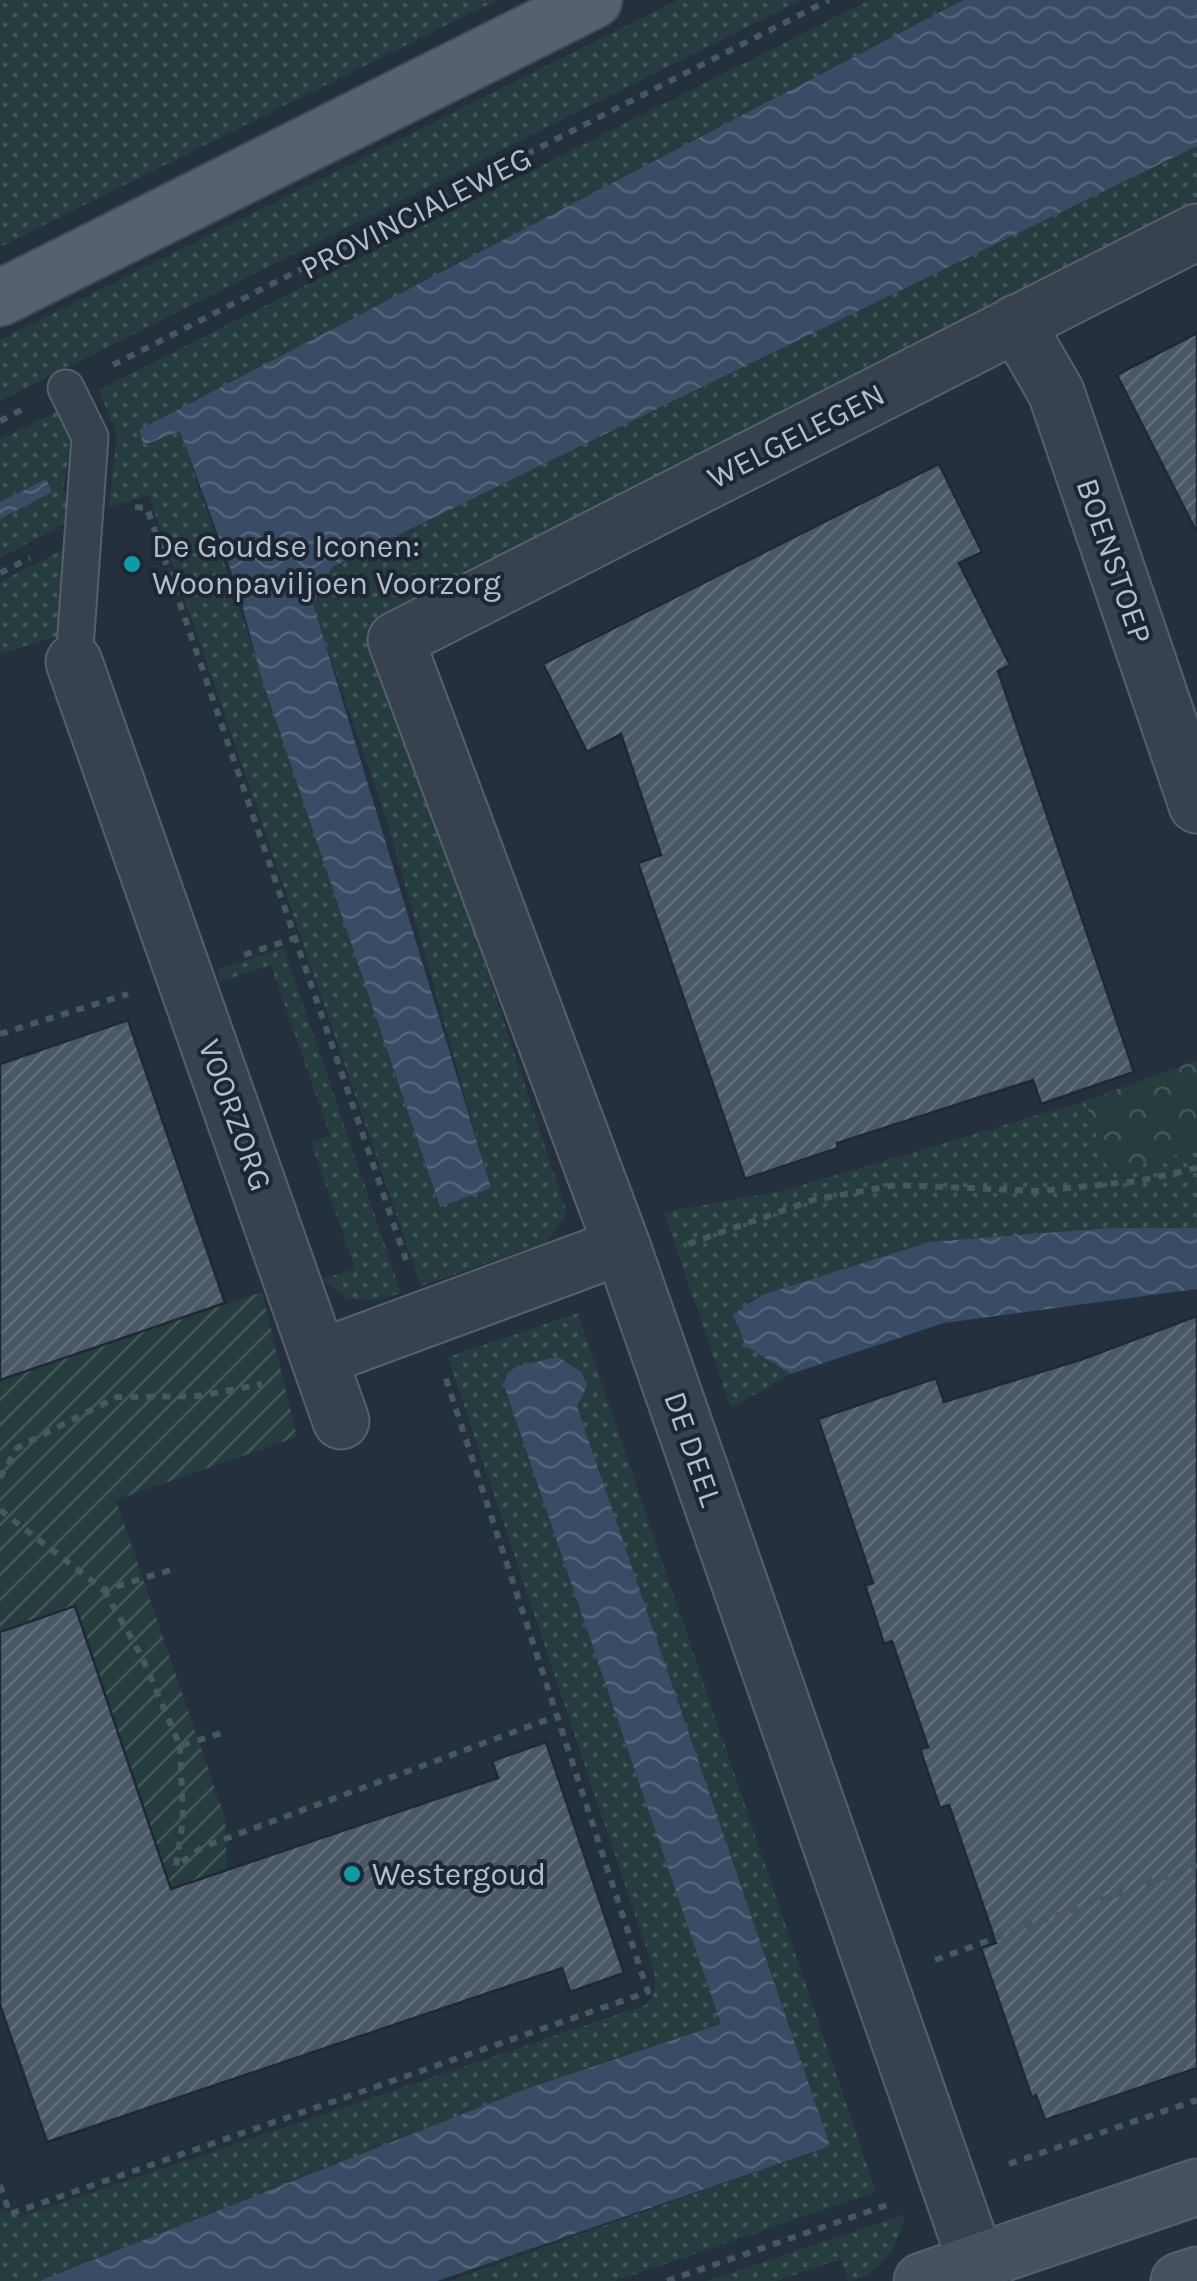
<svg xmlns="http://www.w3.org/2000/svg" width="1197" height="2281" viewBox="0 0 1197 2281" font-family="Karla,sans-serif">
<defs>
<pattern id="grass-dots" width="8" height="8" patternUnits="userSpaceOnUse" patternTransform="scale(2.5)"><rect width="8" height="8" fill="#263d3f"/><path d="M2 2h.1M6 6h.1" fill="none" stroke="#435759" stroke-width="1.8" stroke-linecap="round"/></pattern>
<pattern id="park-crowns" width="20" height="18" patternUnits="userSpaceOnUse" patternTransform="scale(2.5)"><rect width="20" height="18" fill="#263d3f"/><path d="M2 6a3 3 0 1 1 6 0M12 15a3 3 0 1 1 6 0" fill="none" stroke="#435759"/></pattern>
<pattern id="garden-furrows" width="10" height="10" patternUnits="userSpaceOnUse" patternTransform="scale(2.5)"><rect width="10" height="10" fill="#263d3f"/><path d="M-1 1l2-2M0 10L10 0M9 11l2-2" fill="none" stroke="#435759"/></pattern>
<pattern id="water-waves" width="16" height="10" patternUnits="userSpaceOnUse" patternTransform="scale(2.5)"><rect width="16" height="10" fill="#384d65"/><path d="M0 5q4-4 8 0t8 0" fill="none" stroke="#52657a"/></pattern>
<pattern id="building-hatch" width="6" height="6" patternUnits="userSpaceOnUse" patternTransform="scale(2.5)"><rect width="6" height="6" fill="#4a5767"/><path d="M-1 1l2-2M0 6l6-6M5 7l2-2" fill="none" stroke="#626d7b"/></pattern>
</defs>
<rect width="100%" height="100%" fill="#24303e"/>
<!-- grass -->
<g fill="url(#grass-dots)">
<path d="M0 0H497L0 247Z"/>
<path d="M678 0H801L0 401V340Z"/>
<path d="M869 0H963L140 430 145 445 180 431 439 1206 491 1188 387 821 312 605 331 567 1197 146V207L372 623 567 1213 547 1242 421 1286 149 495 109 507 117 434 99 390Z"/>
<path d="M56 412 71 441 63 489 77 517 0 558V519L52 491 46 479 0 502V440Z"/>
<path d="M76 543 70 632 0 654V582Z"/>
<path d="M284 948 401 1293C366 1303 349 1307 323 1279L355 1269 311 1142 330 1135 271 965 219 982V969Z"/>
<path d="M1085 1101 1109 1171 1197 1150V1228H1111L733 1315 746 1346 791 1374 731 1408 664 1212 782 1191Z"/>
<path d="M578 1313 876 2192 615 2281H449L829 2146 577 1407 587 1386 582 1372 558 1357 504 1385 721 2024 40 2281H0V2209L20 2217 646 2005C661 1988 655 1976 649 1956L448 1357Z"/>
<path d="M905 2214C899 2243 882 2276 849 2281L841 2259 776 2281H707Z"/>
</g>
<!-- park -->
<path fill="url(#park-crowns)" d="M1197 1060V1150L1109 1171 1085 1101Z"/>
<!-- garden -->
<path fill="url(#garden-furrows)" d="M262 1292 297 1437 116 1500 225 1818 227 1870 171 1889 75 1607 0 1632V1361L6 1378Z"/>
<!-- water -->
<g fill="url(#water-waves)">
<path d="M963 0H1197V146L332 567 313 604 491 1188 440 1207 260 673 239 592 180 431 144 445 139 430Z"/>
<path d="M46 479 52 492 0 519V502Z"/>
<path d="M1111 1228H1197V1289L944 1323 791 1374 746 1346 733 1315 762 1295 929 1242Z"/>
<path d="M558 1357 582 1372 587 1386 577 1407 830 2146 437 2281H40L529 2088 721 2024 504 1385 507 1373 518 1366Z"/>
</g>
<!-- building -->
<g fill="url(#building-hatch)" stroke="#1f2935" stroke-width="2.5">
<path d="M1197 333V533L1117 375Z"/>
<path d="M939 464 982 552 959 563 1010 665 998 671 1134 1072 1041 1104 1033 1080 837 1143 838 1148 745 1179 638 863 661 855 621 734 587 752 543 664Z"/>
<path d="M128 1020 225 1303 0 1380V1064Z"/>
<path d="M1197 1316V2068L1045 2120 1036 2095 1032 2098 981 1948 996 1943 949 1805 940 1808 920 1749 928 1747 892 1641 884 1644 865 1585 873 1583 818 1419 936 1378 944 1402 1083 1359Z"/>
<path d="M75 1606 171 1889 498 1778 492 1761 546 1742 624 1973 570 1992 562 1968 47 2142 0 2005V1632Z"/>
</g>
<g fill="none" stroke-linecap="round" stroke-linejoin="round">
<defs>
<path id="lane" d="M66 388 90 437 74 662"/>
<g id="street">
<path d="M1016 323 1056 392 1197 805"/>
<path d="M74 662 341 1421"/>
<path d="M322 1357 622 1246"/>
<path d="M983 2281 622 1246 396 640 1197 232"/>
</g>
<g id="secondary">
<path d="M922 2281 1197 2187"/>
<path d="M1179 2281 1197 2275"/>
</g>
<path id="primary" d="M0 298 594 0"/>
</defs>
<!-- lane casing -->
<use href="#lane" stroke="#56606c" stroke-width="39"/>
<!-- street casing -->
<use href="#street" stroke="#56606c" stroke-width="59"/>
<!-- secondary casing -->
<use href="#secondary" stroke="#56606c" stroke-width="59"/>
<!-- primary casing -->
<use href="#primary" stroke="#414b57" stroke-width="59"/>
<!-- path -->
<g stroke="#445a5c" stroke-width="6" stroke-dasharray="8 8" stroke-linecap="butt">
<path d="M113 365 829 0"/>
<path d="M0 421 21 410"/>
<path d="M135 507 147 508 406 1260"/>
<path d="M0 573 30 558"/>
<path d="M244 955 295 938"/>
<path d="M0 1034 128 994"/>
<path d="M688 1244 813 1200 896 1185 1039 1191 1139 1181 1197 1168"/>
<path d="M0 1478 17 1448 117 1397 200 1396 262 1384"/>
<path d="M0 1510 104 1590 171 1570"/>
<path d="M104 1590 142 1657 180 1746 225 1732"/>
<path d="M180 1746 183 1820 176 1866 203 1847 557 1716"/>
<path d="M935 1960 1197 1865"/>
<path d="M1009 2164 1197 2100"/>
<path d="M0 2185 10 2214 648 1992 445 1376"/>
<path d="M667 2281 893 2203"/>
</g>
<!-- lane -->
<use href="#lane" stroke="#38424e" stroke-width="35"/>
<!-- street -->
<use href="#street" stroke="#38424e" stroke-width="55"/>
<!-- secondary -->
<use href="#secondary" stroke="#465161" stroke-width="55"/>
<!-- primary -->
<use href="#primary" stroke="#56616e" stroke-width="55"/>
</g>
<!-- markers -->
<g fill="#0f9aa8" stroke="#1d2733" stroke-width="4">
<circle cx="132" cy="564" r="10"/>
<circle cx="352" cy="1874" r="10"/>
</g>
<g text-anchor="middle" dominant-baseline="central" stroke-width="8" stroke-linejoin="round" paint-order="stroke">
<!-- street labels -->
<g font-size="32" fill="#b4bdc9" stroke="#1d2733">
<text transform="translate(416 213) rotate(-27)">PROVINCIALEWEG</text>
<text transform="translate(796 436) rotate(-27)">WELGELEGEN</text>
<text transform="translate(1114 561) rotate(71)">BOENSTOEP</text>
<text transform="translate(235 1115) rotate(70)">VOORZORG</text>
<text transform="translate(693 1449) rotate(71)">DE DEEL</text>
</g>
<!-- poi labels -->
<g font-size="32" fill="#b4bdc9" stroke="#1d2733" text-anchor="start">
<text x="152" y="546">De Goudse Iconen:<tspan x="152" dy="37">Woonpaviljoen Voorzorg</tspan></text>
<text x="372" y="1874">Westergoud</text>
</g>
</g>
</svg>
